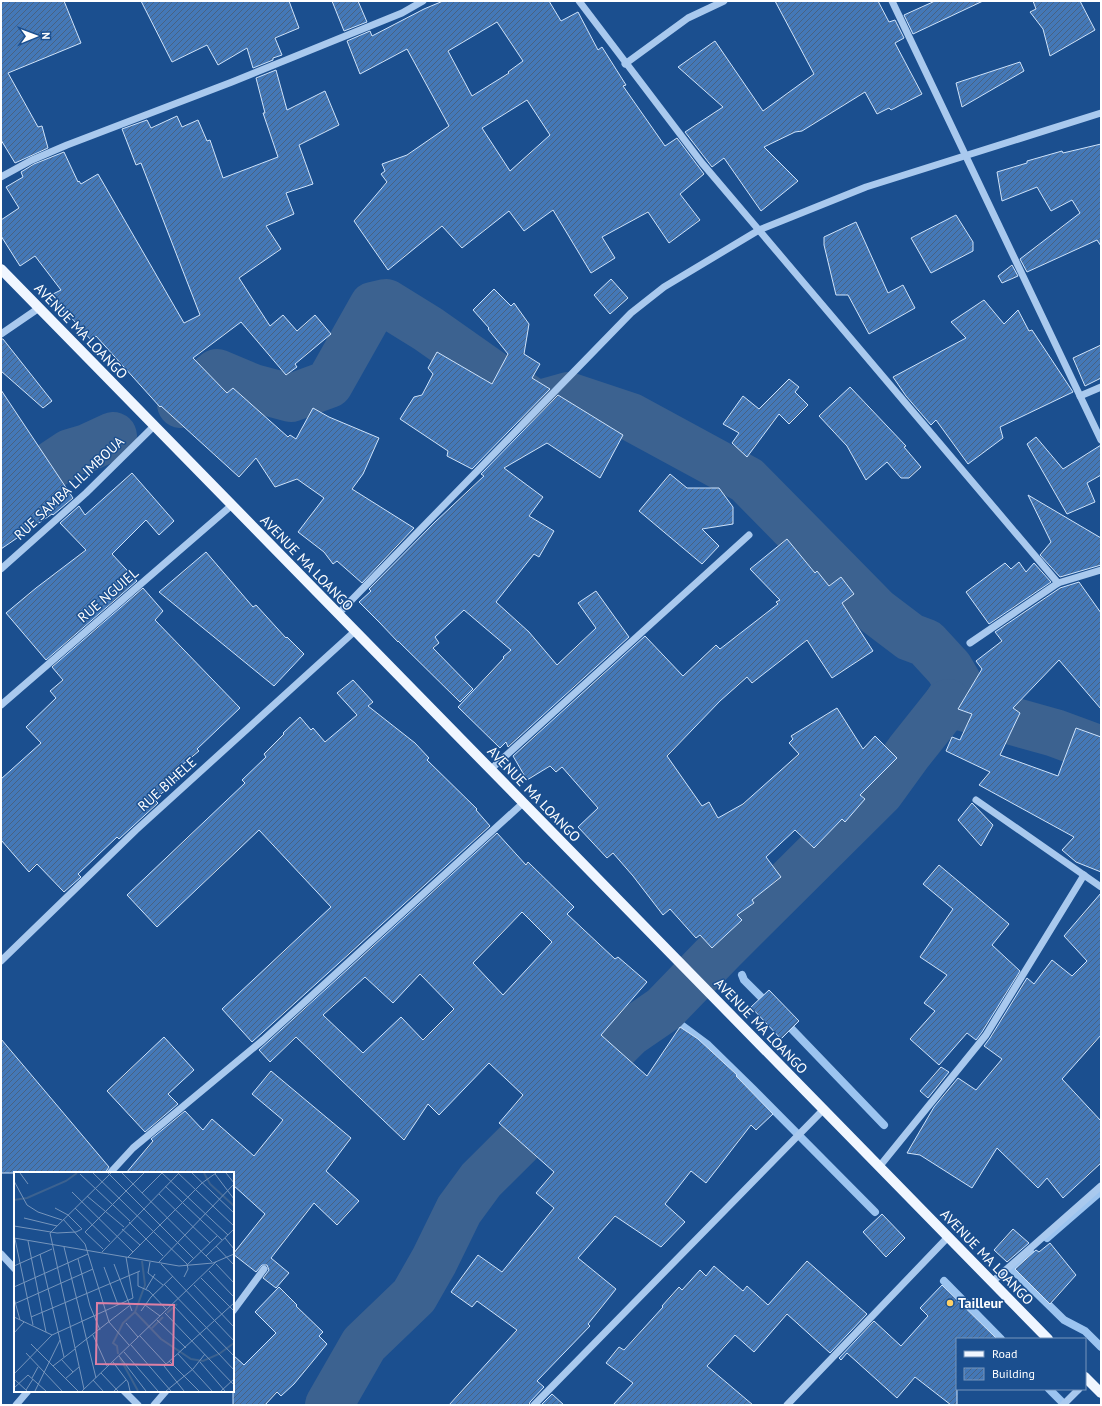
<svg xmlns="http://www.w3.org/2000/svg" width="1102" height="1406" viewBox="0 0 1102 1406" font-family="'PT Sans',sans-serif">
<defs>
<pattern id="building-hatch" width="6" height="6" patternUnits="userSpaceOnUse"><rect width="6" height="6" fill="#4478b7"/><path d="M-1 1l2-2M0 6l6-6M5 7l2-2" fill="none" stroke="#486282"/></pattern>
</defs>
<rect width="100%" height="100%" fill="#1b4f8f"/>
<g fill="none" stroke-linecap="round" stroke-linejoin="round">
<!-- stream -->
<g stroke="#9cc4f0" stroke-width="8">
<path d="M742 975 744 980 769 1005"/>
<path d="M669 1016 708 1045 753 1089 875 1212"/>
<path d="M784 1021 884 1125"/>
<path d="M1047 1238 1100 1192"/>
<path d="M1030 1252 1013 1270 1064 1320 1085 1331 1101 1347"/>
<path d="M944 1281 1001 1339"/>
<path d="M1049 1389 1065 1405"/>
</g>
<!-- river -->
<g stroke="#3c6290" stroke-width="48">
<path d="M181 404 217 373 253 388 291 398 329 384 373 306 386 303 428 329 536 405 568 396 631 417 747 480 877 612 910 637 926 643 949 668 959 685 948 703 1055 733 1101 750"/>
<path d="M1 499 70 453 87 448 113 436"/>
<path d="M329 1405 364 1344 414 1296 434 1261 459 1210 481 1180 629 1033 664 1009 722 949 880 792 909 752 948 703"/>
</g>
</g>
<!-- building -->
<g fill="url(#building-hatch)" stroke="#cfe3fa" fill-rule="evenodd">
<path d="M1 1H64L81 43 8 73 38 127 42 126 48 148 15 163 1 140Z"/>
<path d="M141 1H289L299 28 275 38 282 55 273 58V60L253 68 247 48 218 65 207 45 172 62Z"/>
<path d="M332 1H358L367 22 344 31Z"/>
<path d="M443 1H549L561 21 578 12 598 50 602 47 626 85 623 86 665 146 677 138 704 174 680 194 700 220 669 243 648 212 602 237 615 258 591 273 553 210 524 231 509 211 462 248 442 226 388 270 354 221 387 182 381 174 385 171 382 164 407 155 449 126 407 49 360 74 347 41 370 31 372 36 424 9ZM497 22 523 61 508 72 509 73 472 96 448 51ZM527 100 550 135 510 171 482 128Z"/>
<path d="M775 1H878L889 22 895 20 904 38 895 43 922 94 891 110 889 108 877 114 865 92 802 131 795 132 764 147 798 181 761 211 724 158 712 167 685 132 723 107 678 67 715 41 763 111 814 74Z"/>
<path d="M935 1H983L913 34 904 15Z"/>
<path d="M1033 1H1080L1095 30 1050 56 1043 29 1030 12 1036 9Z"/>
<path d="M1020 62 1024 71 962 107 956 83Z"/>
<path d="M276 70 287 110 325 91 339 125 299 145 313 184 286 193 294 214 266 226 281 249 239 278 270 326 283 315 297 331 315 315 331 334 295 364 297 367 286 375 241 322 193 358 227 393 233 388 288 437 290 435 296 439 313 408 329 417 379 438 363 474 352 489 414 528 362 583 337 561 333 564 324 552 298 532 324 498 297 479 275 487 256 458 239 477 161 406 160 407 96 336 91 340 68 314 66 316 53 294 61 290 35 256 20 266 1 236V220L19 208 6 187 23 177 21 172 34 164 64 152 78 182 79 181 81 184 98 174 184 323 200 315 141 163 136 165 122 129 147 120 151 128 177 116 182 127 198 120 207 141 210 140 223 178 278 157 263 113H265L256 78Z"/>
<path d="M1101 144V246L1097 240 1027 272 1020 259 1080 213 1072 200 1051 211 1037 187 1002 201 997 172 1027 163V161L1062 151 1063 153Z"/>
<path d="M956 215 973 242V251L931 273 911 238Z"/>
<path d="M856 222 888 293 903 285 915 308 869 334 848 295H836L824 245V237Z"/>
<path d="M1012 265 1018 276 1002 283 998 276Z"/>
<path d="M611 279 628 298 610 314 594 295Z"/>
<path d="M494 289 511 306 514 303 529 324 524 354 540 364 532 378 550 389 472 469 447 456 448 451 400 419 414 397 422 395 433 374 428 368 437 352 492 384 508 354 488 329 489 328 473 310Z"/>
<path d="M984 300 1004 324 1018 310 1029 331 1032 330 1073 392 1000 427 1003 438 968 464 936 420 931 425 906 396 893 377 966 338 951 322Z"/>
<path d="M1 339H3L52 401 43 408 1 371Z"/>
<path d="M1101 345V378L1085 386 1073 358Z"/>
<path d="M789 379 799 387 795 392 808 405 789 424 779 414 747 457 732 443 739 433 723 424 743 396 759 409Z"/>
<path d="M850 387 906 446 904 447 921 467 909 478H901L887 462 866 480 847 446 819 416Z"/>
<path d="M1 390 73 498 53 515 52 514 1 549Z"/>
<path d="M558 395 623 435 600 478 547 443 504 468 543 497 529 516 554 531 539 557 534 554 496 602 529 632 557 665 596 628 578 603 596 591 629 637 508 747 506 742 500 748 458 707 504 658 503 657 511 650 464 610 435 637 439 643 433 648 473 689 460 702 398 641V642L380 623 359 602 371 591 369 589 435 522 484 476 481 474Z"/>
<path d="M1036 437 1063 469 1101 445V475L1087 483 1095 502 1067 514 1027 444Z"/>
<path d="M132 473 174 521 159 535 146 520 112 554 137 581 46 660 6 613 36 588 86 550 60 523 79 506 85 515Z"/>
<path d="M670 474 687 488H719L733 507V524L702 529 719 546 702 564 639 511Z"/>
<path d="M1028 495 1101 538V565L1060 577 1040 555 1051 542Z"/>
<path d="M787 539 815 573 817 571 829 586 841 577 854 594 842 603 873 651 832 678 807 640 752 683 747 677 720 701 667 756 702 806 709 802 718 818 743 804 799 754 789 743 793 739 791 736 837 708 863 749 875 736 897 758 860 795 865 799 845 822 842 819 814 848 795 830 766 857 781 877 752 900 754 903 737 915 742 920 712 948 700 935 696 938 670 909 663 915 633 876 613 853 607 858 578 827 598 808 562 767 556 772 550 766 527 780 513 756 645 636 683 676 716 645 720 649 778 604 776 602 780 600 750 569Z"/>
<path d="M206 552 253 607 256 605 286 638 287 637 304 654 274 686 159 592Z"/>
<path d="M1019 562 1026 572 1034 563 1051 582 989 624 966 592 1005 563 1011 569Z"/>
<path d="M1079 582 1101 613V709L1059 660 1013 708 1020 713 1000 755 1058 776 1076 728 1101 737V872L1076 862 1062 850 1074 837 979 785 990 772 946 751 952 737 960 740 972 714 958 709 982 669 976 661 1002 641 995 632 1060 588Z"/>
<path d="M143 588 163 611 155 620 240 708 197 749 199 751 176 770 182 776 166 790 154 799 158 803 119 839 117 837 78 874 81 877 64 892 37 864 29 872 1 840V779L41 743 26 727 56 698 50 691 63 680 52 667Z"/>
<path d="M353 680 373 702 368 706 415 743 429 758 427 760 477 809 476 810 490 826 252 1042 222 1009 331 907 259 830 157 927 127 895 245 783 242 780 266 757 264 754 284 734 283 733 300 717 311 730 313 728 325 742 357 715 337 693Z"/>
<path d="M972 803 993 825 981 846 958 820Z"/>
<path d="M497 833 526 865 528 862 574 907 567 914 615 959 618 957 647 982 601 1035 647 1076 680 1027 698 1039 737 1075 736 1076 773 1114 756 1130 751 1125 706 1183 691 1171 665 1204 685 1222 661 1247 615 1216 578 1258 616 1289 588 1324 590 1326 537 1381 544 1387 530 1402 529 1405H449L517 1330 477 1301 472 1307 451 1292 478 1255 502 1272 554 1208 536 1193 554 1172 499 1123 523 1095 489 1063 439 1115 428 1104 404 1140 296 1037 270 1062 259 1050ZM522 912 552 942 503 995 473 963ZM420 974 454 1009 423 1040 401 1017 363 1053 323 1015 365 977 393 1003Z"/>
<path d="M939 865 1009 924 992 945 1020 971 982 1032 976 1040 967 1033 939 1065 910 1039 935 1011 924 1003 947 975 920 957 953 909 923 884Z"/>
<path d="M1101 893V1035L1062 1079 1101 1121V1163L1063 1198 1047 1178 1038 1188 997 1148 972 1188 920 1155 907 1153 934 1107 958 1078 976 1090 1002 1059 984 1046 990 1038 1027 978 1034 984 1052 960 1072 976 1087 961 1064 936Z"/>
<path d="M769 990 799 1021 781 1039 751 1007Z"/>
<path d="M164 1037 194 1070 168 1094 178 1104 145 1132 107 1091Z"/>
<path d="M1 1039 109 1167 105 1173H1Z"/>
<path d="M941 1067 949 1072 928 1098 920 1091Z"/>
<path d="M271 1071 351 1138 326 1171 359 1201 337 1225 314 1203 271 1258 289 1273 276 1288 263 1278 269 1270 267 1265H262L256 1272 233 1254 265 1214 233 1185V1173H126L153 1141 151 1139 185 1111 203 1130 212 1119 254 1156 283 1120 252 1094Z"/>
<path d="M882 1214 905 1238 886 1257 863 1232Z"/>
<path d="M1013 1229 1029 1243 1007 1262 994 1250Z"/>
<path d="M1050 1243 1076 1275 1050 1304 1015 1269 1036 1250 1039 1252Z"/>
<path d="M807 1261 867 1314 830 1353 787 1314 754 1352 735 1335 707 1366 753 1405H613L633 1383 606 1363 619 1347 624 1350 663 1307 662 1306 679 1287 682 1290 700 1270 706 1276 714 1266 743 1291 747 1286 768 1305Z"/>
<path d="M942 1285 997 1339H957V1405H951L915 1377 897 1398 847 1353 841 1360 839 1358 874 1321 901 1346 928 1316 920 1308Z"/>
<path d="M279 1287 297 1305 296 1306 323 1332 319 1336 327 1344 294 1384 281 1396 277 1392 265 1405H233V1355L244 1365 276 1333 255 1312Z"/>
<path d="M552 1394 564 1405H541Z"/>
</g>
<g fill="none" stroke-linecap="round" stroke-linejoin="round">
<!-- minor -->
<g stroke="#a9c9ee" stroke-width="7">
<path d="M579 1 702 163 1058 583"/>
<path d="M892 1 1101 440"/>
<path d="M625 64 688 18 724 1"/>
<path d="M1 177 32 160 67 145 232 82 402 13 423 1"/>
<path d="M1 334 39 308"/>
<path d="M1080 396 1101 387"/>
<path d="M1 569 86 493 154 426"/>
<path d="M338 614 631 313 664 287 759 230 866 187 1101 113"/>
<path d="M970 643 1058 583 1101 570"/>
<path d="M1 705 232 505"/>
<path d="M490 770 749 535"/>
<path d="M976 800 1101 887"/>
<path d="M1 961 136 830 355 631"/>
<path d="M879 1167 986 1035 1084 875"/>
<path d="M110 1173 133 1148 263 1040 523 803"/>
<path d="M1 1254 15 1269"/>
<path d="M992 1282 1101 1186"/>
<path d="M233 1311 264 1269"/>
<path d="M124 1391 138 1405"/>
<path d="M16 1405 28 1391"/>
<path d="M154 1405 166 1391"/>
<path d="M534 1405 823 1110"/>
<path d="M787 1405 948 1237"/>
<path d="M1063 1405 1079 1389"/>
</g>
<!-- major -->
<g stroke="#f0f6ff" stroke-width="10">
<path d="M1 269 1048 1339"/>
<path d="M1085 1377 1101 1393"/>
</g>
</g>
<!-- markers -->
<circle fill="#ffd166" stroke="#1b4f8f" stroke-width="1.5" cx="950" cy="1303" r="4"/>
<g text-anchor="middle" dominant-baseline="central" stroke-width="3" stroke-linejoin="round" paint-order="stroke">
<!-- street labels -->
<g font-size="14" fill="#fff" stroke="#1b4f8f">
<text transform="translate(81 331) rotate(46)">AVENUE MA LOANGO</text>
<text transform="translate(69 488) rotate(-43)">RUE SAMBA LILIMBOUA</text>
<text transform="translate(307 563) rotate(46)">AVENUE MA LOANGO</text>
<text transform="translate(108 595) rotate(-41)">RUE NGUIEL</text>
<text transform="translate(167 784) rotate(-42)">RUE BIHELE</text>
<text transform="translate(534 794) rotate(46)">AVENUE MA LOANGO</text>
<text transform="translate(761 1026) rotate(46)">AVENUE MA LOANGO</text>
<text transform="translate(987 1257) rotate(46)">AVENUE MA LOANGO</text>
</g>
<!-- poi labels -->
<g font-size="14" font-weight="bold" fill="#fff" stroke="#1b4f8f" text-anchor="start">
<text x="958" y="1303">Tailleur</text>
</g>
</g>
<!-- overview -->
<g transform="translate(14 1172)">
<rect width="220" height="220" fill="#1b4f8f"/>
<path fill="none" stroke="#3c6290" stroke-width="2" d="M190 1 196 12 220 34M0 28 13 26 52 9 63 1M121 140 147 167 177 187 189 189 205 182 220 171M153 141 163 132M138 156 149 145M104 182 103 174 99 171 109 151 121 140 131 113 128 89M106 186 124 219"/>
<path fill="none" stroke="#7695bc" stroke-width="1" d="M6 1 14 12M79 1 173 92 174 97 170 105M94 1 180 87M108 1 198 90M148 1 214 63M164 1 220 54M178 1 220 41M212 1 220 11M66 2 116 49M201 2 220 27M0 9 13 33 24 40 48 48M151 14 208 68M58 20 119 80M128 21 148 1M145 22 196 71M73 24 110 55M41 36 54 43 68 57M61 36 96 70M10 46 43 54M49 47 71 72 95 150 115 173M115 50 149 84M0 54 43 61 62 60 68 57M108 57 126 73M71 60 130 1M71 60 89 77M0 66 165 94 199 91 220 82M211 66 220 77M1 67 19 153M14 69 32 160M202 74 220 93M50 75 82 206M88 80 165 1M26 82 50 185M192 84 220 57M114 85 188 11 202 1M64 87 76 134 86 158M136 90 134 101 149 113M145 90 220 12M100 92 118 139M147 92 220 169M202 92 220 111M173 93 203 64M0 94 38 77M90 95 104 133M195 99 220 125M124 100V114L135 119 153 138M187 106 220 139M150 112 220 184M180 113 220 155M0 115 74 82M132 117 141 102M0 126 6 148M0 132 79 97M131 133 146 144M159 133 220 198M127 139 137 125 159 104M151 141 220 213M0 145 38 163M17 145 126 99M143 148 172 176M112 151 124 165M0 161 10 150M79 163 93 194M126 164 152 192M17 172 64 219M117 173 157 219M61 176 115 134M110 180 144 219M12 181 48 219M164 182 198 219M105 184 132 219M47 187 59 200M155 189 185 219M99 190 114 210 116 219M186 190 211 219M39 194 61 177M87 201 104 219M0 202 38 163 119 126 112 85M18 206 24 195M0 207 13 219M51 207 65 195M79 208 89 219M0 216 14 203 32 219M70 217 36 61 97 1M12 218 19 207M21 219 46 168M68 219 202 90M100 219 112 208M152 219 179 197 191 182M170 219 150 194 220 131M207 219 220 207"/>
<path fill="#dd80a5" fill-opacity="0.15" stroke="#dd80a5" stroke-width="2" d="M83 131 160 133 159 193 82 192Z"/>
<rect width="220" height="220" fill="none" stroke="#fff" stroke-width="2"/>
</g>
<!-- border -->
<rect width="1102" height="1406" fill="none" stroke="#ffffff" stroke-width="4"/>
<!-- legend -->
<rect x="956" y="1338" width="130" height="52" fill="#1b4f8f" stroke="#7695bc"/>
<rect x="964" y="1351" width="20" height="6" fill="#f0f6ff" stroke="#7695bc"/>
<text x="992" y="1358" font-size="12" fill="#ffffff">Road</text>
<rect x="964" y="1368" width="20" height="12" fill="url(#building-hatch)" stroke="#7695bc"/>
<text x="992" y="1378" font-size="12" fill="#ffffff">Building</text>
<!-- north arrow -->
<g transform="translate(36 36) rotate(89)" stroke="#1b4f8f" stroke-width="3" paint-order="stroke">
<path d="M0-3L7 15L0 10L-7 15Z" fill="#ffffff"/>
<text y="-6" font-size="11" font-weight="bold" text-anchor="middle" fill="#ffffff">N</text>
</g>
</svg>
